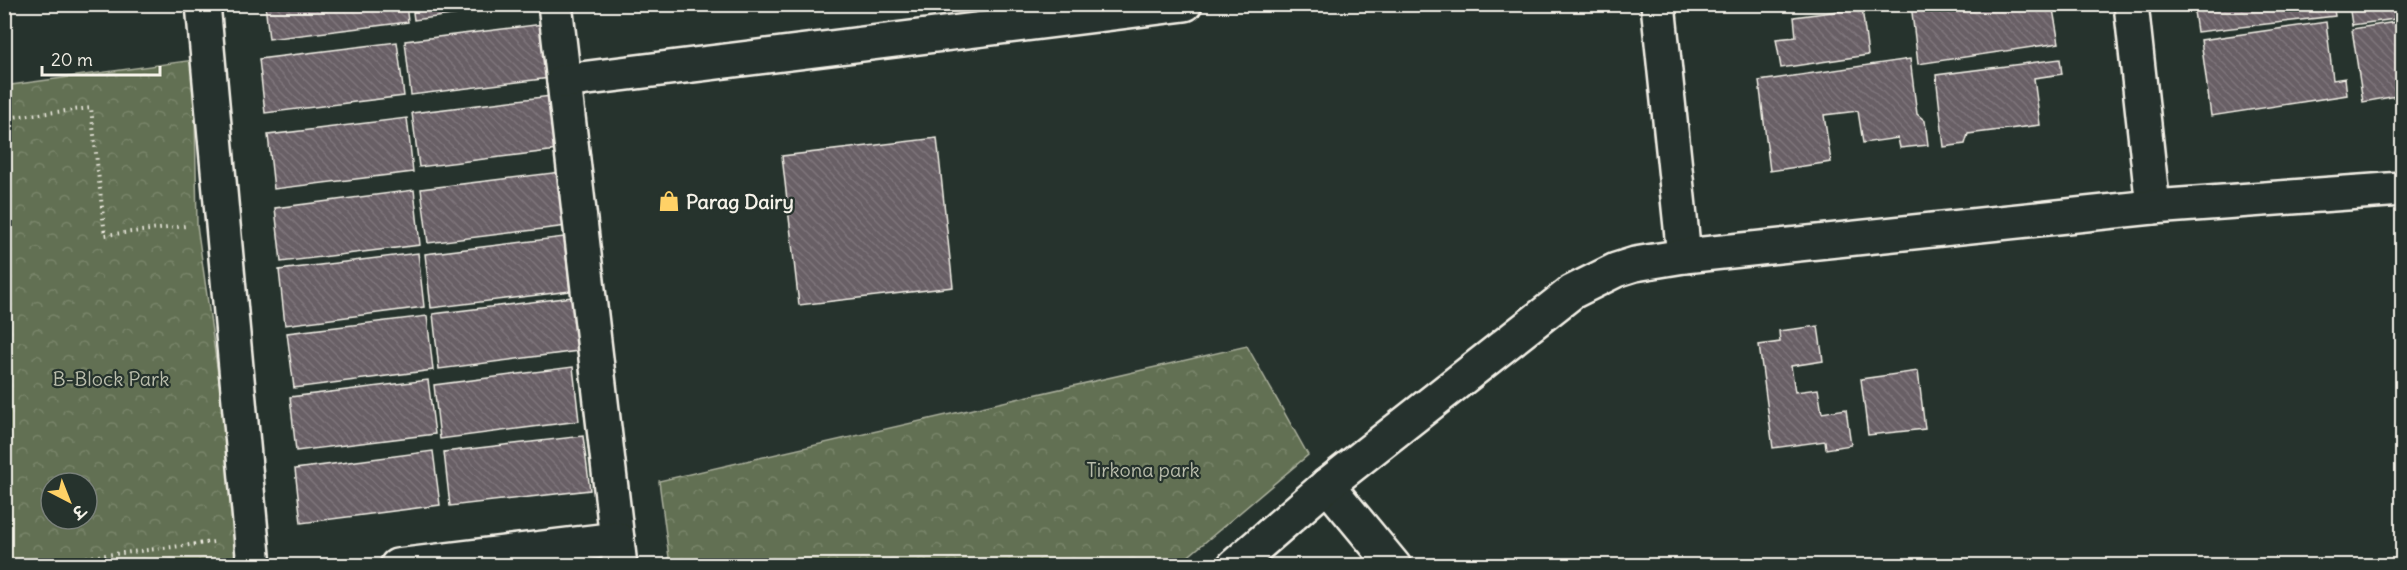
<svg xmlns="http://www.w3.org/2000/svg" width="2407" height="570" viewBox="0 0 2407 570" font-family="Delius,'Playpen Sans Deva',sans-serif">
<defs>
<pattern id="forest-crowns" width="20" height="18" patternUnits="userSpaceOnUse" patternTransform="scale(1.5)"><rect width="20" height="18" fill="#627052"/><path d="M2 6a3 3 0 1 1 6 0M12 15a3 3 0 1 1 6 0" fill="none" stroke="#79856b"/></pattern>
<pattern id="building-back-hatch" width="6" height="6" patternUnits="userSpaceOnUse" patternTransform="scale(1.5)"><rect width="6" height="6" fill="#685e65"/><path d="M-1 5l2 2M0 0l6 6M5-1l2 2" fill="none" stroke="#7e767b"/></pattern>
</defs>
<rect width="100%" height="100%" fill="#26332d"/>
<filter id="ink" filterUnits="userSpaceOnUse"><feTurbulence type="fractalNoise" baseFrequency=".0167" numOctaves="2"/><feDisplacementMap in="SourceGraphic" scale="12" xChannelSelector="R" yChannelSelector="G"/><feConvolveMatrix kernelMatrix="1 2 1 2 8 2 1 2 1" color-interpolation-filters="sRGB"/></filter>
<g filter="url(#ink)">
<!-- forest -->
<g fill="url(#forest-crowns)" stroke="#abb09d" stroke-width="1.5" fill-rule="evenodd">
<path d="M194 60 197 225 245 565H5L4 86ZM51 483H87V519H51Z"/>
<path d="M1247 346 1308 455 1178 565H670L659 481Z"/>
</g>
<!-- building -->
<g fill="url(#building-back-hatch)" stroke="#f4f1e8" stroke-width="1.5">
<path d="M265 4H406L408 22 269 39Z"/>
<path d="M412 4H535L414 20Z"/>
<path d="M1911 4H2052L2059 43 1918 64Z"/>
<path d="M2193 4H2333L2335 16 2197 32Z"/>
<path d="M2349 4H2402V18L2352 25Z"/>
<path d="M1862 8 1868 55 1781 68 1776 39 1796 37 1794 17Z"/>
<path d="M2402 21V95L2363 102 2352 29Z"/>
<path d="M2326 22 2333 80 2345 78 2347 95 2211 116 2201 40Z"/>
<path d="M543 24 550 78 411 95 405 41Z"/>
<path d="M397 42 404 96 265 113 259 59Z"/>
<path d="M1910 59 1917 114 1925 121 1928 145 1900 148 1898 138 1863 143 1858 111 1824 115 1831 162 1770 171 1759 81Z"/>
<path d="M2060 59 2062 74 2034 78 2040 125 1968 134 1965 144 1944 147 1936 75Z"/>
<path d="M551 96 557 150 419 167 412 113Z"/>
<path d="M407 118 413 172 274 189 268 135Z"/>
<path d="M937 138 953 287 799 305 782 156Z"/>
<path d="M561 172 567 226 428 243 421 189Z"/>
<path d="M414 190 420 245 281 262 275 208Z"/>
<path d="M564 237 570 291 431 308 425 254Z"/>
<path d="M418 253 424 307 285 325 279 270Z"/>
<path d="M572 297 578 351 439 369 433 314Z"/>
<path d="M427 316 433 370 294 388 287 333Z"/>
<path d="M1818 326 1823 361 1791 366 1795 392 1818 389 1822 413 1846 409 1851 445 1826 449 1825 441 1773 448 1759 345 1780 342 1779 331Z"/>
<path d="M573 367 579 421 440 439 434 385Z"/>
<path d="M1918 371 1925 429 1868 435 1861 379Z"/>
<path d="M428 380 435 434 296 451 290 397Z"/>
<path d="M583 436 590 490 450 506 444 452Z"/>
<path d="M433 451 440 505 301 523 295 469Z"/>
</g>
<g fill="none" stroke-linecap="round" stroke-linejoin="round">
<defs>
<g id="minor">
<path d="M203 4 254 566"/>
<path d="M555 4 620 566"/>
<path d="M1658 4 1684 256"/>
<path d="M2131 4 2153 207"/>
<path d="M564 81 1185 4"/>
<path d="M1327 485 1394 566"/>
<path d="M397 566 617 539"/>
<path d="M1234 566 1327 485 1572 292 1616 270 1635 264 1684 256 2153 207 2402 189"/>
</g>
</defs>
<!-- minor casing -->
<use href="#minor" stroke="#f4f1e8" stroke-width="38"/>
<!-- path -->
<g stroke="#f4f1e8" stroke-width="4" stroke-dasharray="1.5 4.5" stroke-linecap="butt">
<path d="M4 118 91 108 105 235 186 226"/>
<path d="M15 566 214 542"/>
</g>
<!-- minor -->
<use href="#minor" stroke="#26332d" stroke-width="33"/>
</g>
</g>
<!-- icons -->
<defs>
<symbol id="shop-bare" viewBox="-9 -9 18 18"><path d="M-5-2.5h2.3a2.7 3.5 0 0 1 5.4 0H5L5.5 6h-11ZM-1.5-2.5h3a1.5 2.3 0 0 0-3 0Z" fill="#ffd166" stroke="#26332d" stroke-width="2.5" paint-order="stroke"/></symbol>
</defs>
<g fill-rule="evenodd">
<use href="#shop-bare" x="654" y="186" width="30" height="30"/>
</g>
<g text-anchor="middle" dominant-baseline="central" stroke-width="4.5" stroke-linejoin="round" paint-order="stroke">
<!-- poi labels -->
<g font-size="20" font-weight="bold" fill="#f4f1e8" stroke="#26332d" text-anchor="start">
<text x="686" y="201">Parag Dairy</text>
</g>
<!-- park labels -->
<g font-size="20" fill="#babdac" stroke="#26332d">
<text x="111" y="378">B-Block Park</text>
<text x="1143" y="469">Tirkona park</text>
</g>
</g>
<!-- margin -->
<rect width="2407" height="570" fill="none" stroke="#26332d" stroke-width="24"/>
<rect x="12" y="12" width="2383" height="546" fill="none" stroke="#f4f1e8" stroke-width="2" filter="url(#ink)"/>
<!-- north arrow -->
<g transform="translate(69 501) rotate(138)"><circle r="28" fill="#26332d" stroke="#787f78" stroke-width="1.5"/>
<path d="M0-4.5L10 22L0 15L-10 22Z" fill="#ffd166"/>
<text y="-9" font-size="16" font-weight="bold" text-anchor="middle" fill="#f4f1e8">उ</text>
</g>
<!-- scale -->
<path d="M42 66v9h118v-9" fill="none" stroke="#f4f1e8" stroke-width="3"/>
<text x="51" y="66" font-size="18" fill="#f4f1e8" stroke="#26332d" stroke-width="4.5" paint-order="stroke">20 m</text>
</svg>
